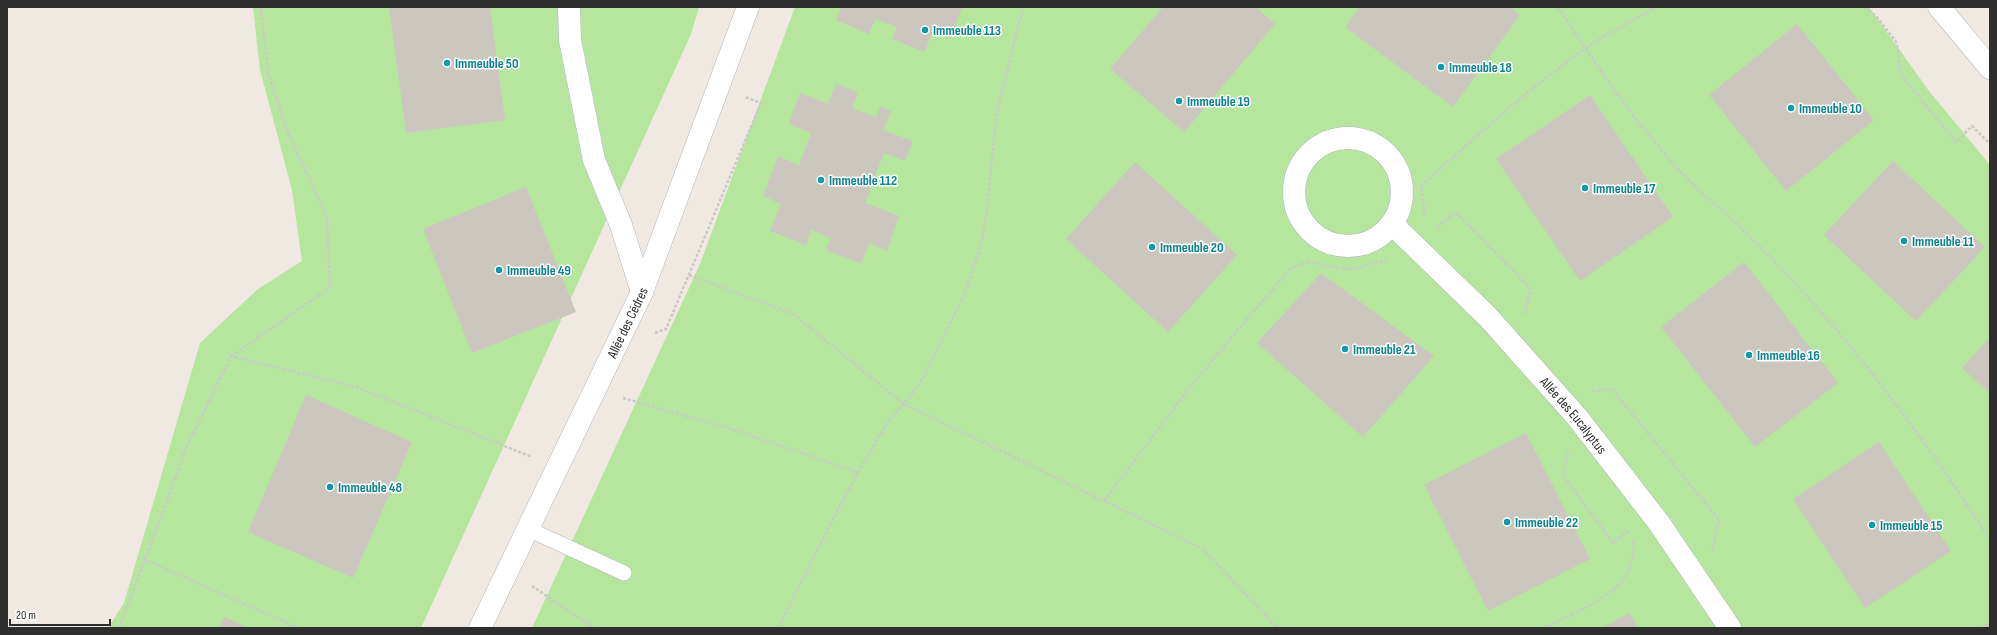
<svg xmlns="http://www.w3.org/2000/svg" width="1997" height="635" viewBox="0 0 1997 635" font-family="'Sofia Sans Condensed',sans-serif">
<rect width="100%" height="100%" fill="#efe9e1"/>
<!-- green -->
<g fill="#b6e59e">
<path d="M253 7H699L691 34 421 628H108L124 603 200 343 258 289 302 261 292 190 260 70Z"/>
<path d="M795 7H1869L1929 91 1990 165V628H532L700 264Z"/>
</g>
<!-- building -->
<g fill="#cbc7bf">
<path d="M389 7H490L505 120 406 133Z"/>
<path d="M841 7H962L950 39 932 32 925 52 892 39 897 27 875 19 869 34 836 20Z"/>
<path d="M1163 7H1256L1275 24 1184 132 1110 69Z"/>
<path d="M1360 7H1510L1520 15 1453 107 1345 27Z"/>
<path d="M1797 24 1874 120 1786 191 1709 95Z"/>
<path d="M836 84 858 92 852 108 876 117 880 107 891 111 883 130 913 141 905 161 884 153 865 203 899 216 887 251 869 243 861 264 826 250 831 238 811 230 806 245 770 231 781 204 763 196 778 156 799 165 811 133 789 124 800 93 828 104Z"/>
<path d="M1590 95 1673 217 1580 281 1496 159Z"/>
<path d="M1893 161 1985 247 1916 321 1824 235Z"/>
<path d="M1135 162 1237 255 1168 332 1066 239Z"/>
<path d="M526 187 576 312 472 353 423 229Z"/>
<path d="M1744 262 1838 383 1755 447 1661 327Z"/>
<path d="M1321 273 1434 356 1363 437 1257 343Z"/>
<path d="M1990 337V394L1962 368Z"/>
<path d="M306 395 412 442 353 578 248 532Z"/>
<path d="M1526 433 1590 559 1488 611 1424 485Z"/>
<path d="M1879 442 1951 551 1865 608 1793 499Z"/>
<path d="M1630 613 1638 628H1602Z"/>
<path d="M224 617 249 628H219Z"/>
<path d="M1990 622V628H1979Z"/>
</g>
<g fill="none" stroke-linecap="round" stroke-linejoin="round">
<defs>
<path id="service" d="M528 529 624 573"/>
<g id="minor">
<path d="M569 7 570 40 594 160 621 225 642 292"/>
<path d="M1939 7 1990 68"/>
<circle cx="1348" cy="192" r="54"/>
<path id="s1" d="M1392 224 1488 317 1577 417 1659 523 1730 628"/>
<path id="s2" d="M480 628 642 292 748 7"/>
</g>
</defs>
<!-- service casing -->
<use href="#service" stroke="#b4b7c1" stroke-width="16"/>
<!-- minor casing -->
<use href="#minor" stroke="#b4b7c1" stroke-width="23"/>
<!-- path -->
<g stroke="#c9c9c9" stroke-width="2.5" stroke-dasharray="3 2" stroke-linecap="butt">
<path d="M1558 7C1597 66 1637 127 1687 178 1701 193 1718 206 1733 220 1763 249 1792 279 1819 310 1883 382 1938 460 1990 540"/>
<path d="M1865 7 1876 16 1897 43 1900 74 1956 142 1972 126 1990 144"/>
<path d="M1425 216 1421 186C1474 138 1527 90 1585 49 1607 33 1632 21 1656 7"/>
<path d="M1437 228 1455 212 1531 289 1524 314"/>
<path d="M689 275 793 314 904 404 1203 549 1277 628"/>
<path d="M655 333 666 329 761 103 745 97"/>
<path d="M231 356 330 288 327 217 289 135 268 73 261 7"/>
<path d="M1592 391 1612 389 1719 520 1712 551"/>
<path d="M623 398 728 428 858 472"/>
<path d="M1568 452 1563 475 1613 543 1630 530"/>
<path d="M1104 501 1193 383 1289 270C1310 254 1327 270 1351 269 1363 268 1375 261 1387 261"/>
<path d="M145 560 187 446 231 356 356 387 532 457"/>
<path d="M532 586 594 628"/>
<path d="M119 628 145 560 299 628"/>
<path d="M778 628C812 562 843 495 882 432 894 412 911 397 923 378L967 289 982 240 986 216 997 112 1023 7"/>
<path d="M1544 628C1581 609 1640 591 1633 539"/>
</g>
<!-- service -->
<use href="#service" stroke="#fff" stroke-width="15"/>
<!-- minor -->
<use href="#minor" stroke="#fff" stroke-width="22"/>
</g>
<!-- markers -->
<g fill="#0f9aa8" stroke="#fff" stroke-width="1.5">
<circle cx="925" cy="30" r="4"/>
<circle cx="447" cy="63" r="4"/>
<circle cx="1441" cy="67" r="4"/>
<circle cx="1179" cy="101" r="4"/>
<circle cx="1791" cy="108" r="4"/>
<circle cx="821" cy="180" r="4"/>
<circle cx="1585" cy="188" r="4"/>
<circle cx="1904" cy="241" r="4"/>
<circle cx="1152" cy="247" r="4"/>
<circle cx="499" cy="270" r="4"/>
<circle cx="1345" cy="349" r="4"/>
<circle cx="1749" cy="355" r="4"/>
<circle cx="330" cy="487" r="4"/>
<circle cx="1507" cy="522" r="4"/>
<circle cx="1872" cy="525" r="4"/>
</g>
<g text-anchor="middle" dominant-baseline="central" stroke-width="3" stroke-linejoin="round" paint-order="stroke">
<!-- culture labels -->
<g font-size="14" font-weight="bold" fill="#0d838f" stroke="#fff" text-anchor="start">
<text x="933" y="30">Immeuble 113</text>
<text x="455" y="63">Immeuble 50</text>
<text x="1449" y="67">Immeuble 18</text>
<text x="1187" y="101">Immeuble 19</text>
<text x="1799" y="108">Immeuble 10</text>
<text x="829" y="180">Immeuble 112</text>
<text x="1593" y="188">Immeuble 17</text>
<text x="1912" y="241">Immeuble 11</text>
<text x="1160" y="247">Immeuble 20</text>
<text x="507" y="270">Immeuble 49</text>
<text x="1353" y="349">Immeuble 21</text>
<text x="1757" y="355">Immeuble 16</text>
<text x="338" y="487">Immeuble 48</text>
<text x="1515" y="522">Immeuble 22</text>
<text x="1880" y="525">Immeuble 15</text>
</g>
<!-- street labels -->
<g font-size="14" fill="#2e2e2e" stroke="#fff">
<text stroke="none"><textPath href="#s2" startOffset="339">Allée des Cédres</textPath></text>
<text stroke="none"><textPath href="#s1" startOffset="264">Allée des Eucalyptus</textPath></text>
</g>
</g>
<!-- border -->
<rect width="1997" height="635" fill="none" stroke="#2e2e2e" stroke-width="16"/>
<!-- scale -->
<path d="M10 619v6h100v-6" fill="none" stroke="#2e2e2e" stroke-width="2"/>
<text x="16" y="619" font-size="12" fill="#2e2e2e" stroke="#ffffff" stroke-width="3" paint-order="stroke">20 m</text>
</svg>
